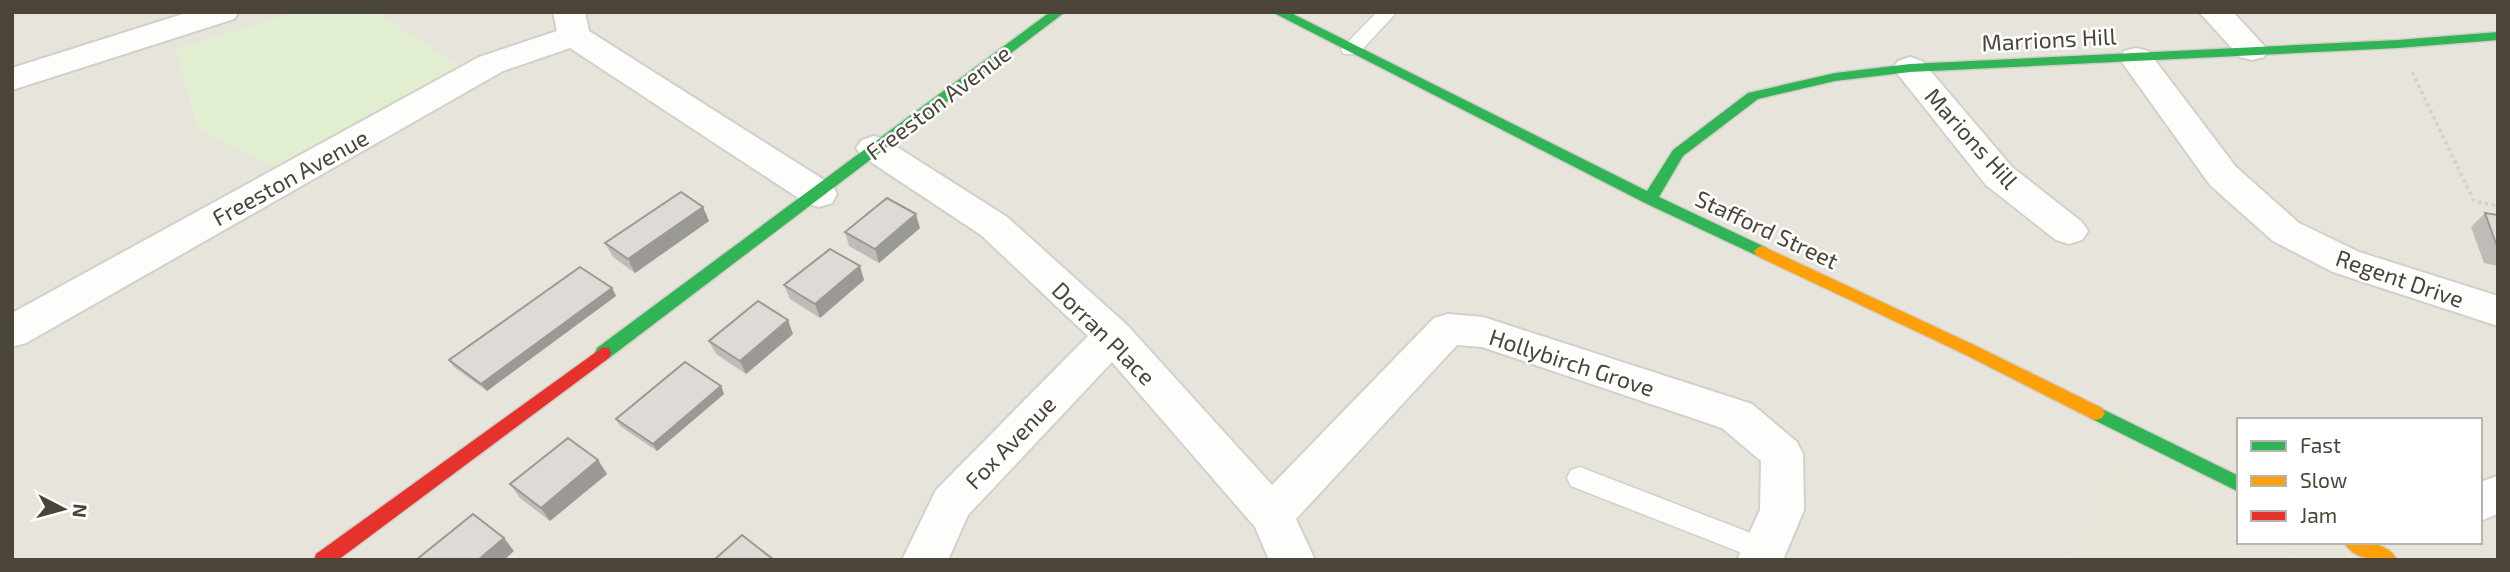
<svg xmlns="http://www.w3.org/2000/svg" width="2510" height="572" viewBox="0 0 2510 572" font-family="'Exo 2',sans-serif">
<rect width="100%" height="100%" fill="#f4f2ee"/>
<!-- residential -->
<path fill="#e7e4dc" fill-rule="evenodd" d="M12 12H2498V560H12ZM2239 420H2480V542H2239Z"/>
<!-- education -->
<path fill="#eae5da" d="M2109 462 2239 527V542H2269L2304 560H2068Z"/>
<!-- green -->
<path fill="#e1eecf" d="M295 12H375L462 67 276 169 197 128 176 49Z"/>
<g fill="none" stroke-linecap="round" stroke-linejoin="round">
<defs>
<g id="lane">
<path d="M1377 12H1397L1358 54H1344L1341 50 1344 46Z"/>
<path d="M1580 467 1774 542 1778 550 1774 558 1760 560 1571 486 1567 478 1571 470Z"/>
</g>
<g id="street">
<path d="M189 12H239L234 19 12 90V68Z"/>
<path d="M553 12H585L589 31 832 185 837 194 832 203 819 207 806 203 570 48 503 71 26 343 12 347V313L479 57 557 31Z"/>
<path d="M2199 12H2233L2268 50 2264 57 2252 60 2240 57Z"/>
<path d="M2136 48 2148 51 2236 167 2299 223 2359 252 2498 296V326L2333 272 2273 241 2210 185 2124 65 2120 58 2124 51Z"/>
<path d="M1910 57 1922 61 2012 167 2082 222 2088 231 2082 240 2069 244 2056 240 1986 185 1893 68 1898 61Z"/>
<path d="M874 136 886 140 1007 217 1127 325 1272 485 1434 318 1448 314 1483 317 1752 404 1797 442 1803 454 1804 510 1783 560H1737L1760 510 1761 461 1722 428 1482 347 1457 345 1296 519 1315 560H1269L1255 527 1112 362 968 515 948 560H902L936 490 1088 336 981 235 862 156 856 148 862 140Z"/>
<path d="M2498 476V514L2480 521V482Z"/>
</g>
<g id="fast">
<path d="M1050 12H1065L609 358H597L595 353 597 348Z"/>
<path d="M1272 12H1289L1647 191 1673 150 1748 93 1835 73 1910 64 2398 40 2498 32V40L2398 48 1910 72 1835 81 1758 99 1683 156 1659 197 1767 248 1770 252 1767 256 1762 258 1645 203Z"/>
<path d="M2096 406 2239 476V492L2090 418 2087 413 2090 408Z"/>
</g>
<g id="slow">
<path d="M1762 246 1974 345 2102 408 2105 413 2102 418 2096 420 2090 418 1962 353 1757 256 1754 252 1757 248Z"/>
<path d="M2344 542C2361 542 2388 541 2397 560 2380 560 2353 561 2344 542Z"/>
</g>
<path id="jam" d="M603 347 609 348 611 353 609 358 338 560H314L316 554Z"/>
</defs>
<!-- lane casing -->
<use href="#lane" stroke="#d2d0cb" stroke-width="3"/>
<!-- street casing -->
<use href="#street" stroke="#d2d0cb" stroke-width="4"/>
<!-- fast casing -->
<use href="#fast" stroke="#d3cfc5" stroke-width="3"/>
<!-- slow casing -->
<use href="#slow" stroke="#d3cfc5" stroke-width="3"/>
<!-- jam casing -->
<use href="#jam" stroke="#d3cfc5" stroke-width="3"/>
<!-- path -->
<path stroke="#d3d2cc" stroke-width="3.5" stroke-dasharray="3.5 3.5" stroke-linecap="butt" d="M2412 72 2474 201 2498 206"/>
<!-- lane -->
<use href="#lane" fill="#fdfdfc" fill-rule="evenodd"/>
<!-- street -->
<use href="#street" fill="#fdfdfc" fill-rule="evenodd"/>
<!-- fast -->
<use href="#fast" fill="#30b455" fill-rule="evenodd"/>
<!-- slow -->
<use href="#slow" fill="#ff9f0a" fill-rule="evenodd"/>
<!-- jam -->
<use href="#jam" fill="#e5322d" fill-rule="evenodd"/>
</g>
<!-- wall -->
<g fill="#bfbcb8">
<path d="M703 207 709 221 635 273 613 257 605 243Z"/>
<path d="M2485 213 2498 215V266L2484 263 2471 227Z"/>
<path d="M920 228 879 263 849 246 845 232Z"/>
<path d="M864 280 820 318 790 299 784 285Z"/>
<path d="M612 288 616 296 487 391 454 367 449 360Z"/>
<path d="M793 334 746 374 716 354 709 341Z"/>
<path d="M721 386 724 394 657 451 620 426 616 419Z"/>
<path d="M598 460 607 474 550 521 520 498 510 484Z"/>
</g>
<!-- shaded-wall -->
<g fill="#9b9996">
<path d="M703 207 709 221 635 273 628 259Z"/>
<path d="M916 214 920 228 879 263 875 249Z"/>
<path d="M860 266 864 280 820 318 815 304Z"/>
<path d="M612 288 616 296 487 391 481 384Z"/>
<path d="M788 320 793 334 746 374 740 361Z"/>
<path d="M721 386 724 394 657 451 653 444Z"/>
<path d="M598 460 607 474 550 521 541 508Z"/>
<path d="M504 538 514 551 504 560H478Z"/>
</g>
<!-- building -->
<g fill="#dedbd6" stroke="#9b9996" stroke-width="2">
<path d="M681 192 703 207 628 259 605 243Z"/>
<path d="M887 198 916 214 875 249 845 232Z"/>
<path d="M2485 213 2498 215V249Z"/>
<path d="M830 249 860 266 815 304 784 285Z"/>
<path d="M580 267 612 288 481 384 449 360Z"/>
<path d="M758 301 788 320 740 361 709 341Z"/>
<path d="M685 362 721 386 653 444 616 419Z"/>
<path d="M568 438 598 460 541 508 510 484Z"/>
<path d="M473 514 504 538 478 560H416Z"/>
<path d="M742 535 774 560H714Z"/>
</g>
<g text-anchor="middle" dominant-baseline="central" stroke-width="5" stroke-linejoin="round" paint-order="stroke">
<!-- street labels -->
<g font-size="23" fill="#4b4439" stroke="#fff">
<text transform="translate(2049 39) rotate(-3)">Marrions Hill</text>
<text transform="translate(938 102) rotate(-37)">Freeston Avenue</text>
<text transform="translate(1972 138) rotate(48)">Marions Hill</text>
<text transform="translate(290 177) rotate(-29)">Freeston Avenue</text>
<text transform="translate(1767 229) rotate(25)">Stafford Street</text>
<text transform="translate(2400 278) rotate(19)">Regent Drive</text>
<text transform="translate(1104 333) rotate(45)">Dorran Place</text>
<text transform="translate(1572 362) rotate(18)">Hollybirch Grove</text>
<text transform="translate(1010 442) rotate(-46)">Fox Avenue</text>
</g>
</g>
<!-- border -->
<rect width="2510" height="572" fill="none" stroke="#4b4439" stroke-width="28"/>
<!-- legend -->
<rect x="2237" y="418" width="245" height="126" fill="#ffffff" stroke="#b7b4b0" stroke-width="2"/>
<rect x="2251" y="441" width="35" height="10" fill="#30b455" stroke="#b7b4b0" stroke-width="2"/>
<text x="2300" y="453" font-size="21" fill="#4b4439">Fast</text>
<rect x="2251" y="476" width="35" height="10" fill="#ff9f0a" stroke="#b7b4b0" stroke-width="2"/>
<text x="2300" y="488" font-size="21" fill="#4b4439">Slow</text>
<rect x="2251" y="511" width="35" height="10" fill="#e5322d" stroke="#b7b4b0" stroke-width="2"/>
<text x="2300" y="523" font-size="21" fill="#4b4439">Jam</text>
<!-- north arrow -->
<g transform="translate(63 509) rotate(96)" stroke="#ffffff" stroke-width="5" paint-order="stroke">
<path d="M0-5L12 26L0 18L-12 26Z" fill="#4b4439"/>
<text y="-10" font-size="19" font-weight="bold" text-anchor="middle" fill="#4b4439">N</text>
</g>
</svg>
